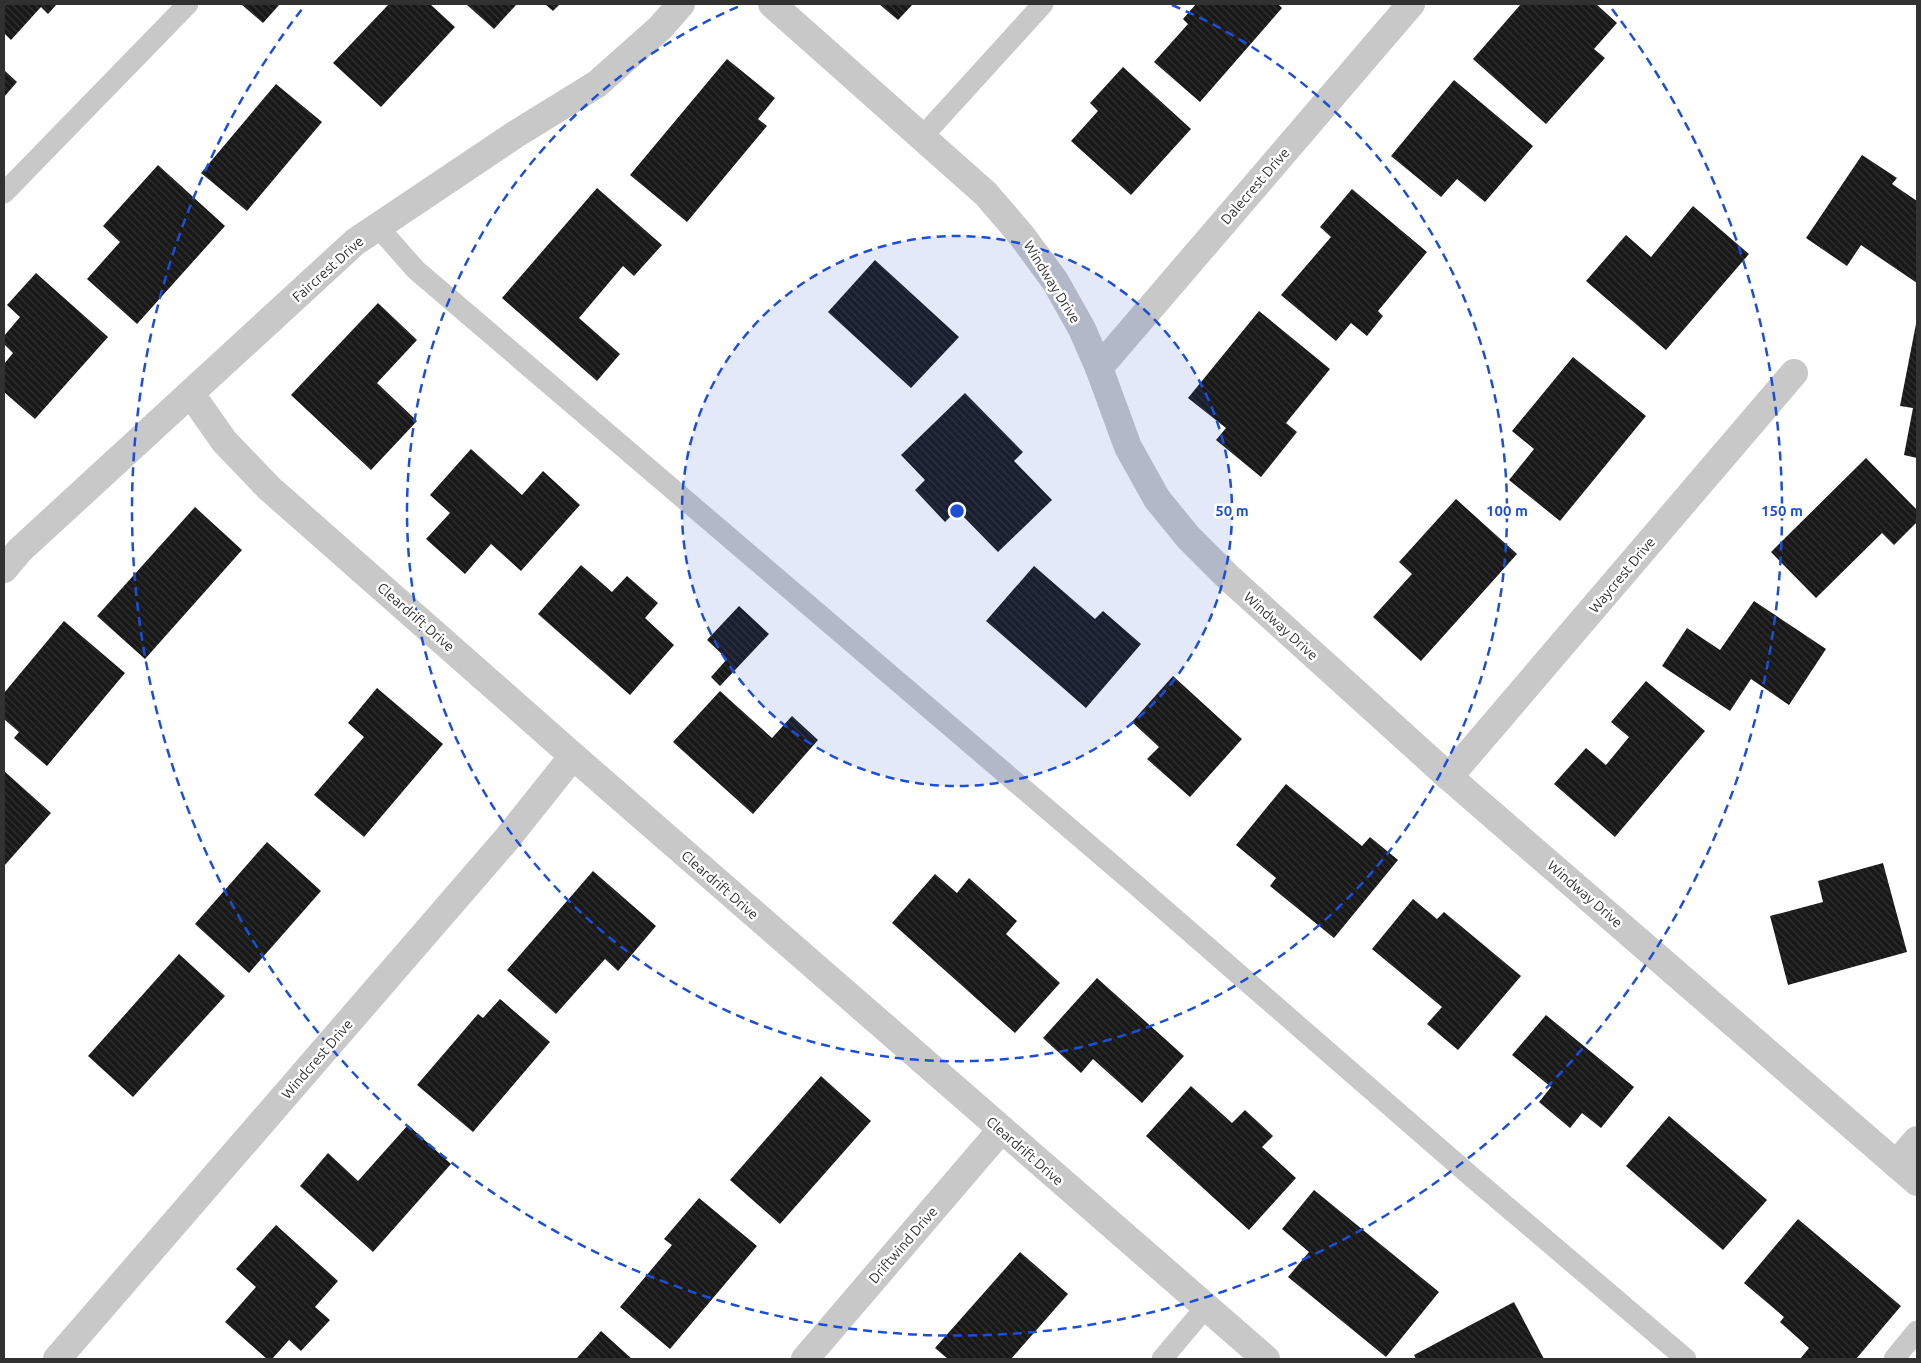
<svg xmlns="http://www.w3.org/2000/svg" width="1921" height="1363" viewBox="0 0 1921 1363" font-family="Ubuntu,sans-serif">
<defs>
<pattern id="building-back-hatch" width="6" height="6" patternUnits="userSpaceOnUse" patternTransform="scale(1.25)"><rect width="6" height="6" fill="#181818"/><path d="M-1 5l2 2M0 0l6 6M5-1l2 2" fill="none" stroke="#313131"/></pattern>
</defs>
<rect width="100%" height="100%" fill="#fff"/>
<!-- building -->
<g fill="url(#building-back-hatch)">
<path d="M4 4H57L48 14 41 7 11 40 4 33Z"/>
<path d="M241 4H280L263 23Z"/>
<path d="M389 4H430L455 27 381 107 333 63Z"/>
<path d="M466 4H517L494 29Z"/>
<path d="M545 4H560L553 11Z"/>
<path d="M879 4H913L898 20Z"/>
<path d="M1196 4H1278L1282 8 1200 102 1154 62 1188 24 1183 19Z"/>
<path d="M1521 4H1596L1617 23 1594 49 1605 58 1546 124 1473 59Z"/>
<path d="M727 59 775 98 758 119 767 126 687 222 630 175Z"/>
<path d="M1123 67 1191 129 1131 195 1071 141 1098 111 1090 103Z"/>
<path d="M4 70 17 82 4 97Z"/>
<path d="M1454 80 1533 146 1485 202 1457 179 1441 197 1391 156Z"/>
<path d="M276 84 322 122 247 211 201 173Z"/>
<path d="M1862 155 1897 178 1892 184 1917 201V283L1861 245 1847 266 1806 238Z"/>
<path d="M158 165 225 226 137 324 87 279 120 242 103 226Z"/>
<path d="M597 188 662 245 634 276 623 266 579 318 620 354 597 381 502 298Z"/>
<path d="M1352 189 1427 252 1378 311 1383 316 1367 336 1351 323 1336 341 1281 295 1331 237 1320 227Z"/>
<path d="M1693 206 1749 254 1666 350 1586 281 1626 235 1651 257Z"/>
<path d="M875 260 959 337 911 388 828 312Z"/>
<path d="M36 273 108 337 35 419 4 392V364L13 353 4 344V336L20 317 7 305Z"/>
<path d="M378 303 417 340 377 383 417 421 371 470 291 395Z"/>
<path d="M1259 311 1330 369 1286 423 1297 432 1261 477 1216 440 1226 428 1188 398Z"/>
<path d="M1916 324H1917V458L1904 455 1913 408 1900 406Z"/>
<path d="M1573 357 1646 416 1560 521 1509 480 1534 449 1512 431Z"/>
<path d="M965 393 1023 452 1014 461 1052 500 998 552 957 510 945 522 915 490 925 480 901 455Z"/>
<path d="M471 449 522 495 543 471 580 505 521 571 491 544 465 574 426 539 450 513 430 495Z"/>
<path d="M1866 458 1917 510V522L1894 545 1882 533 1816 598 1771 552Z"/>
<path d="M1456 499 1517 554 1421 661 1373 617 1412 574 1399 562Z"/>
<path d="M195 507 242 550 145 659 97 616Z"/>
<path d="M581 565 612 592 627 576 658 603 645 618 674 645 630 695 538 614Z"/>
<path d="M1034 566 1095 619 1103 611 1141 644 1086 708 986 621Z"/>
<path d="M1754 601 1826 649 1789 705 1751 679 1730 711 1662 666 1687 628 1720 650Z"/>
<path d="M739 606 769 634 720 686 711 677 727 659 707 640Z"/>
<path d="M64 621 125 673 47 766 14 738 19 732 4 719V693Z"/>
<path d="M1173 676 1242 739 1190 797 1147 759 1159 747 1132 722Z"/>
<path d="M1646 681 1705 731 1615 837 1554 784 1586 748 1606 765 1629 737 1611 722Z"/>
<path d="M377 688 443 744 364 837 314 795 364 737 348 723Z"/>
<path d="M720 691 772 738 792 716 818 740 753 814 673 742Z"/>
<path d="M4 771 51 813 4 866Z"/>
<path d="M1286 784 1362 846 1370 837 1398 860 1334 938 1270 886 1276 878 1236 845Z"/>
<path d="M267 842 321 891 249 973 195 924Z"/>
<path d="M1883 863 1907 952 1788 985 1770 916 1823 902 1818 881Z"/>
<path d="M593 871 656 926 618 971 605 959 556 1014 507 970Z"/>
<path d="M935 874 957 893 969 878 1017 921 1006 934 1060 983 1015 1033 892 923Z"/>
<path d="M1413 899 1437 919 1444 912 1521 976 1458 1050 1427 1024 1442 1007 1372 949Z"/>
<path d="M179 954 225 996 133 1097 88 1056Z"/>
<path d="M1097 978 1184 1056 1142 1103 1093 1059 1081 1073 1043 1038Z"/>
<path d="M500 999 550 1042 473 1132 417 1085 478 1014 483 1018Z"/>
<path d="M1546 1015 1634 1087 1601 1128 1582 1113 1570 1128 1539 1102 1551 1087 1512 1055Z"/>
<path d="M821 1076 871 1121 780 1224 730 1180Z"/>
<path d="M1191 1086 1232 1123 1245 1110 1273 1136 1262 1147 1296 1178 1249 1230 1146 1136Z"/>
<path d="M1669 1116 1767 1200 1723 1250 1626 1166Z"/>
<path d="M408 1125 451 1164 373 1252 300 1186 328 1153 358 1181Z"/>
<path d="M1314 1190 1439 1292 1386 1357 1288 1277 1309 1252 1282 1229Z"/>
<path d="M699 1198 757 1246 670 1349 620 1307 672 1245 664 1239Z"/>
<path d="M1798 1219 1901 1306 1856 1359H1800L1809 1348 1780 1322 1784 1317 1744 1283Z"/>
<path d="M276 1225 338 1281 315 1307 330 1320 301 1351 289 1340 272 1359H267L225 1322 256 1287 236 1269Z"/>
<path d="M1020 1252 1068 1294 1011 1359H948L935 1348Z"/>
<path d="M1514 1302 1544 1359H1416L1414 1355Z"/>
<path d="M601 1331 632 1359H576Z"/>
</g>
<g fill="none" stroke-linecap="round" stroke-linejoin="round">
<!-- lane -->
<g stroke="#c8c8c8" stroke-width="21">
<path d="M922 137 1043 4"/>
<path d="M4 193 188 4"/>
<path d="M378 227 416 270 1136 885 1473 1178 1686 1359"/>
<path d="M1162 1359 1206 1307"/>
<path d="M1894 1359 1917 1331"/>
</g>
<!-- street -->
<g stroke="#c8c8c8" stroke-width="28">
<path d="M772 4 986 194 1022 236 1055 281 1082 329 1099 368 1128 447 1157 499 1188 537 1228 577 1449 777 1917 1182"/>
<path d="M1099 368 1411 4"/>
<path d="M191 394 224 441 269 488 573 756 1266 1359"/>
<path d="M4 569 20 550 355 242 516 134 597 84 660 28 681 4"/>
<path d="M1449 777 1794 373"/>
<path d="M1896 1164 1917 1140"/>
<path d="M57 1359 506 840 573 756"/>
<path d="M805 1359 1001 1130"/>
</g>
</g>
<!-- distance rings -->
<circle cx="957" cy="511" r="275" fill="#1d4ed8" fill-opacity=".12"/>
<g fill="none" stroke="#1d4ed8" stroke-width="2.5" stroke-dasharray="9 6">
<circle cx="957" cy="511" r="275"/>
<path d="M1172 5A550 550 0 1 1 742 5"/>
<path d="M1612 9A825 825 0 1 1 302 9"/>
</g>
<g text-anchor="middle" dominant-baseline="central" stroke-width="5" stroke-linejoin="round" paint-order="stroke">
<!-- street labels -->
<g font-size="14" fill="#313131" stroke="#fff">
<text transform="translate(1255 186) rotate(-49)">Dalecrest Drive</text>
<text transform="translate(328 269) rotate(-42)">Faircrest Drive</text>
<text transform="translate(1052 282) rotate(58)">Windway Drive</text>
<text transform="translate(1622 575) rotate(-50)">Waycrest Drive</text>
<text transform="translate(416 617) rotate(41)">Cleardrift Drive</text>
<text transform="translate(1281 626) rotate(42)">Windway Drive</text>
<text transform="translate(720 885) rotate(41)">Cleardrift Drive</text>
<text transform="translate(1585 894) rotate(41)">Windway Drive</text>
<text transform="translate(317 1059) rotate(-49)">Windcrest Drive</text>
<text transform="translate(1025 1151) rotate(41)">Cleardrift Drive</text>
<text transform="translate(903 1245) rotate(-49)">Driftwind Drive</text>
</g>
</g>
<circle cx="957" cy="511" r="8" fill="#1d4ed8" stroke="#fff" stroke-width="2.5"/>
<g font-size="15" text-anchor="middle" font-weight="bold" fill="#1d4ed8" stroke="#fff" stroke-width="5" stroke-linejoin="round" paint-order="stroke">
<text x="1232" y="516">50 m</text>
<text x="1507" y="516">100 m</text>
<text x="1782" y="516">150 m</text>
</g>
<!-- border -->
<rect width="1921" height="1363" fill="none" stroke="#313131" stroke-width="10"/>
</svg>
